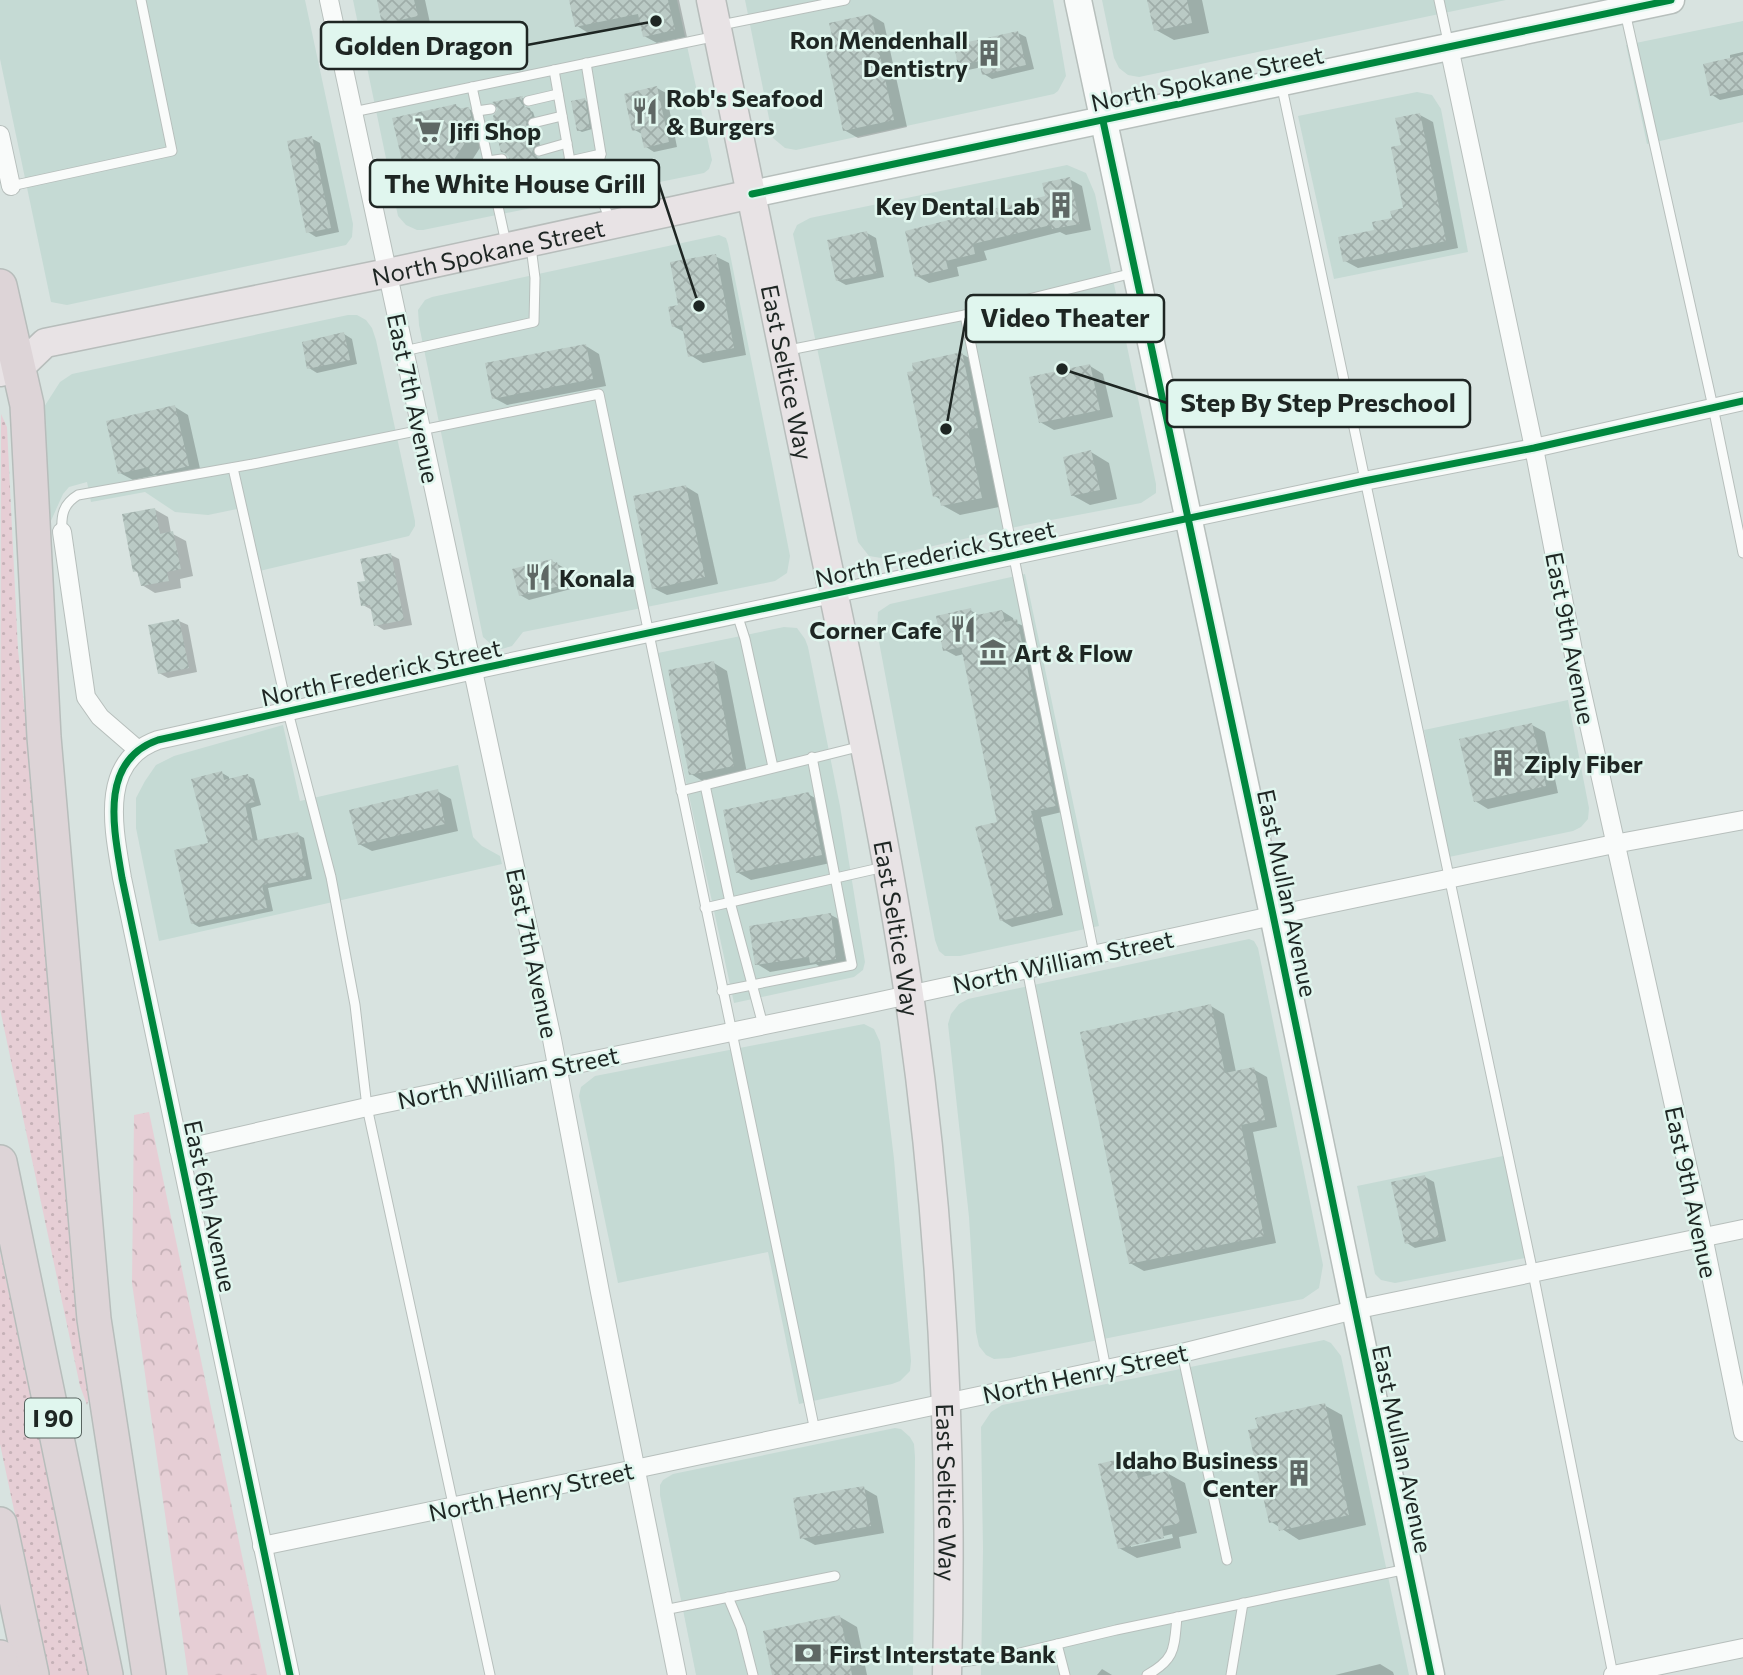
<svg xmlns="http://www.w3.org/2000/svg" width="1743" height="1675" viewBox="0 0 1743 1675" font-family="Commissioner,sans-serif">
<defs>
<pattern id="grass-dots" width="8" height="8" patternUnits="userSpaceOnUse" patternTransform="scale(1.75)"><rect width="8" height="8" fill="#e6ced5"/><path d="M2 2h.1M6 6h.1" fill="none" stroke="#c5b1b7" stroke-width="1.8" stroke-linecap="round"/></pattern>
<pattern id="park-crowns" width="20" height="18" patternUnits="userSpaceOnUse" patternTransform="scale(1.75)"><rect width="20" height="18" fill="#e6ced5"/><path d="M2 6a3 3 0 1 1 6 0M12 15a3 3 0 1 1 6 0" fill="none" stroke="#c5b1b7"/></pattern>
<pattern id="building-cross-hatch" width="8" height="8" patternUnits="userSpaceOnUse" patternTransform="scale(1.75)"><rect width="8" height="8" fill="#bacac5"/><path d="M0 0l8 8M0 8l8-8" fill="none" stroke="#9fada9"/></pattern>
</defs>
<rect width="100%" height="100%" fill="#d8e3e0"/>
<!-- built -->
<g fill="#c5dad4">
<path d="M0 0H305L353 224 352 237 346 245 67 305 51 302 0 59Z"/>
<path d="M353 0H677L712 160 709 169 704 173 423 230H417L406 225 398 216Z"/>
<path d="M745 0H1053L1066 76 1058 91 1054 94 796 150 785 148 773 138Z"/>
<path d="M1102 0H1506L1139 77 1128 75 1119 68 1114 58Z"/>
<path d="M1743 21V122L1647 144 1626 45Z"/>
<path d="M1417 92 1432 95 1441 109 1468 252 1334 279 1298 116Z"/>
<path d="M1067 165 1086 173 1095 194 1156 484V493L1141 503 1025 525 881 558 869 556 858 542 793 234 797 225 810 218Z"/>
<path d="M719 235 726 238 728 244 773 469 790 556 787 573 775 581 523 632 512 646 502 649 493 646 483 637 419 325 418 310 425 300 432 297Z"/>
<path d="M348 315H357L366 320 372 328 376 340 415 521V526L409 536 251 573 237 509 208 515 175 512 145 492 91 502 87 482 69 487 63 494 50 523 44 407 60 382 72 374Z"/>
<path d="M1025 574 1099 926 960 956H945L939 951 935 940 877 631 878 612 890 604Z"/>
<path d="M784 627 797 628 805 639 808 647 840 806 865 962 863 970 854 977 734 1003 658 653Z"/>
<path d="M1568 700 1589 808 1588 819 1581 827 1573 831 1449 857 1424 730Z"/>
<path d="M283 725 300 801 458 765 473 837 482 846 500 856 502 864 159 941 136 828V798L145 781 156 765 174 756Z"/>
<path d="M1249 939 1254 941 1258 948 1323 1265 1319 1288 1303 1299 1009 1358 994 1359 986 1355 979 1346 976 1332 969 1217 948 1024 951 1014 959 1004 968 999Z"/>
<path d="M864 1024 874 1029 880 1042 894 1159 911 1361 910 1371 900 1381 892 1384 799 1404 768 1252 618 1283 579 1096 581 1087 595 1076Z"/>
<path d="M1503 1156 1525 1258 1395 1283 1381 1280 1375 1274 1357 1186Z"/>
<path d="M1324 1340 1331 1343 1341 1356 1409 1675H981L983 1549 981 1427 991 1412 1002 1405Z"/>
<path d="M895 1428 901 1429 910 1437 914 1444 915 1457 913 1675H696L660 1495V1485L663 1480 673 1474Z"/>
</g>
<!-- grass -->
<g fill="url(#grass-dots)">
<path d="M1 414 7 427 18 650 45 895 89 1398 87 1405 80 1386 0 1009Z"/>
<path d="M0 1252 92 1675H49L0 1444Z"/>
</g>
<!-- park -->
<path fill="url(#park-crowns)" d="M149 1112 267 1675H188L132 1283 134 1115Z"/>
<!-- shadow -->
<g fill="#0003" fill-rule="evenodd">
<path d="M378 0H425L430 23 397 30 383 23Z"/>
<path d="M571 0H679L687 37 657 43 644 36 642 23 590 34 577 26Z"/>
<path d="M1149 0H1202L1209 33 1174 40 1156 30Z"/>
<path d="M871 15 884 23 907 127 858 138 844 130 835 41Z"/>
<path d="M1018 33 1026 37 1034 69 992 79 984 74 982 67 968 70 960 65Z"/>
<path d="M1743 52V95L1720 100 1712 95 1730 59V55Z"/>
<path d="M657 88 666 93 677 147 654 152 646 147 642 134 633 129Z"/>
<path d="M523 98 526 99 524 107 533 112 535 118 530 122V129L538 134 540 146 537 148 535 155 543 162 545 171 541 175 542 182 519 187 515 185 510 163 511 157 500 109 495 103Z"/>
<path d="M584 100 588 102 592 129 582 132 578 130Z"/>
<path d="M455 105 463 110 469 109 482 116 487 137 465 171 419 181 406 173Z"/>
<path d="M1420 115 1433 122 1458 248 1358 268 1345 261 1405 209 1403 147Z"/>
<path d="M311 138 320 143 339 232 316 237 308 232Z"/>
<path d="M1069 179 1082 186 1091 230 1066 235 1060 232 984 251 987 260 957 267 959 276 929 283 917 276 1047 197Z"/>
<path d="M867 233 876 238 884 277 846 285 837 280Z"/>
<path d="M715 256 729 263 746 355 703 363 690 355 686 333 673 326 680 306Z"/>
<path d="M344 334 352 339 357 364 317 373 309 368Z"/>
<path d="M586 346 599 354 606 386 507 405 494 398Z"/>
<path d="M962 354 980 364 995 438 985 440 999 507 960 515 942 505 941 500 935 496Z"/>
<path d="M1090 366 1103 374 1113 417 1054 430 1040 422Z"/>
<path d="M175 407 188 415 201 473 166 481 156 475 133 480 120 473Z"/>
<path d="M1091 452 1109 463 1117 499 1090 505 1072 495Z"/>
<path d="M685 486 698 494 718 584 667 595 653 588Z"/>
<path d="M154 509 168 517 171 533 186 541 193 576 180 579 181 588 155 593 142 585 140 574 135 571Z"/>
<path d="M391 555 399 559 412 625 384 630 376 625 372 610 363 605 367 582Z"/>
<path d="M552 561 566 569 571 589 529 600 520 595Z"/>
<path d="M970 610 980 616 1002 611 1013 618 1014 622 1028 628 1066 811 1041 817 1063 915 1012 927 1001 920 999 823 964 654 956 656 945 650Z"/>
<path d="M179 621 188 625 197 672 168 678 159 673Z"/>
<path d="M714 663 727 671 747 773 704 782 691 774Z"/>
<path d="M1532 725 1545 732 1558 793 1488 809 1475 801Z"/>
<path d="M222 773 229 777V780L248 776 254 779 261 805 251 808 258 842 297 834 304 838 312 879 268 888 273 911 199 927 192 923 210 845Z"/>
<path d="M437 791 451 799 458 831 372 851 359 844Z"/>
<path d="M808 794 822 802 835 862 751 880 737 872Z"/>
<path d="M831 915 844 922 849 966 825 970 816 964 770 972 757 964Z"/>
<path d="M1211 1006 1224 1014 1236 1072 1253 1069 1267 1077 1277 1127 1253 1132 1276 1243 1144 1271 1130 1263Z"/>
<path d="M1425 1177 1434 1182 1446 1241 1415 1248 1407 1243Z"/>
<path d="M1324 1405 1342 1415 1366 1525 1299 1540 1270 1521Z"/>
<path d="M1132 1457 1150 1468 1152 1476 1167 1473 1185 1483 1197 1533 1179 1537 1181 1548 1137 1558 1119 1548ZM1172 1534 1173 1538 1131 1547V1544Z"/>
<path d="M863 1488 877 1496 884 1533 815 1545 802 1538Z"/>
<path d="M840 1617 857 1627 867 1675H774Z"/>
<path d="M1380 1664 1393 1672 1394 1675H1335Z"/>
<path d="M1102 1669 1112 1675H1097Z"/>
</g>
<!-- building -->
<g fill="url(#building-cross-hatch)">
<path d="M377 0H414L418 16 382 24Z"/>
<path d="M569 0H668L675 30 643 37 638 14 575 27Z"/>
<path d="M1147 0H1187L1192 23 1154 31Z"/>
<path d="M871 14 894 120 843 131 824 42 833 40 829 23Z"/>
<path d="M1018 31 1026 65 982 75 979 61 958 66 954 45Z"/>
<path d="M1743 55V89L1710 96 1703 64Z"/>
<path d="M657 86 669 142 644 148 640 129 632 131 624 94Z"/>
<path d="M523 96 521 103 525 107 530 108 532 116 527 120 526 125 534 130 537 144 534 147 532 152 535 156 540 158 542 169 538 173 539 181 514 186 513 180 506 177 503 166 508 162 509 157 505 153 501 152 497 137 502 133 503 128 499 124 494 123 493 116 498 109 492 102Z"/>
<path d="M585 98 590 128 577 131 571 101Z"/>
<path d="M456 104 457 109 469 107 474 129 451 164 405 174 392 118Z"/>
<path d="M1420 113 1446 241 1343 262 1338 237 1374 230 1372 222 1392 218 1390 211 1403 208 1391 147 1401 145 1395 118Z"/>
<path d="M312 136 331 228 306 233 287 141Z"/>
<path d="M1070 177 1080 224 1052 229 1051 225 973 244 975 254 946 261 948 269 915 277 905 231 1045 196 1042 183Z"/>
<path d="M867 231 877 273 836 281 827 240Z"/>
<path d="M716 254 734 348 688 357 682 325 672 327 668 307 678 305 670 262Z"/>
<path d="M344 332 350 360 307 369 302 342Z"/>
<path d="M586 344 593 379 492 399 485 363Z"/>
<path d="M962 352 978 428 968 430 982 498 941 506 939 496 933 497 907 372 913 371 912 363Z"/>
<path d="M1090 364 1100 410 1039 423 1029 377Z"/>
<path d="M175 405 189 466 151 475 149 467 118 474 106 421Z"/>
<path d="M1091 450 1100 490 1071 496 1063 457Z"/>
<path d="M686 485 705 577 652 589 633 496Z"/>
<path d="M155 508 160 534 173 531 181 569 167 572 169 581 141 586 137 571 133 572 122 514Z"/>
<path d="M391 553 404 620 374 626 370 605 361 606 357 582 365 581 360 559Z"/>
<path d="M552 559 554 563 557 562 564 585 519 596 512 569Z"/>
<path d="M971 608 972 616 1002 610 1005 622 1017 619 1056 806 1031 811 1053 909 1000 921 975 827 997 822 961 647 943 651 936 616Z"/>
<path d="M179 619 189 668 158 674 148 625Z"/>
<path d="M714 661 734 766 689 775 668 670Z"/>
<path d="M1532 723 1546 786 1474 802 1459 739Z"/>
<path d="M222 771 224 780 248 774 255 802 245 804 253 841 298 832 306 876 262 885 267 908 191 924 174 850 208 843 191 779Z"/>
<path d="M438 789 445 824 358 845 349 810Z"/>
<path d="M809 792 822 855 736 873 723 810Z"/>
<path d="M831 913 836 959 810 963 809 957 755 965 749 926Z"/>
<path d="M1211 1004 1225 1073 1254 1067 1265 1120 1241 1125 1264 1236 1129 1264 1080 1032Z"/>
<path d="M1425 1175 1439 1237 1405 1244 1391 1182Z"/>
<path d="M1325 1403 1349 1515 1279 1531 1277 1521 1269 1523 1248 1430 1258 1428 1255 1418Z"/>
<path d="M1132 1456 1138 1478 1168 1471 1180 1523 1162 1527 1164 1538 1118 1549 1098 1464Z"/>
<path d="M864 1486 871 1526 800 1539 793 1498Z"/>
<path d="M840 1615 852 1675H772L763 1631Z"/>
</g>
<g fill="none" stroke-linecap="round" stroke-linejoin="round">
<defs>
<g id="lane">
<path d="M1439 0 1449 46"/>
<path d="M1625 12 1713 407 1743 553"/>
<path d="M721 25 845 0"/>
<path d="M586 63 601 154 597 169V188L611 222"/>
<path d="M554 70 570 161 601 154"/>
<path d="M1281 83 1533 1273 1613 1675"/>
<path d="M472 87 506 243"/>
<path d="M528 101 558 94"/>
<path d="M477 111 491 109"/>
<path d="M353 112 717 36"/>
<path d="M533 123 562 116"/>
<path d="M482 132 496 130"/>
<path d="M539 151 567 143"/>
<path d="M488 161 502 159"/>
<path d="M544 176 570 161"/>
<path d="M11 186 172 151 141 0"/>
<path d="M494 187 507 184"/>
<path d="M965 315 1094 954"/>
<path d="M789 350 965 315 1133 273"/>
<path d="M404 351 534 322 535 278 531 247"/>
<path d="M233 468 288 712 331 877 355 1005 367 1107 490 1675"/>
<path d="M62 532C61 515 63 504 78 495L253 464 599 394 815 1431"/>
<path d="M737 614 745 639 773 767"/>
<path d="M705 785 730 902 763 1025"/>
<path d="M681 791 862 746"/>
<path d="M705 908 884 867"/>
<path d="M1027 969 1106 1369"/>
<path d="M722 991 852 965 812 757"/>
<path d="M1182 1353 1227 1560"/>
<path d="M728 1597 741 1628 753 1675"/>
<path d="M664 1610 835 1576"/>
<path d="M1057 1644 1065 1675"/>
<path d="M952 1663 1007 1656 1116 1630 1407 1569"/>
<path d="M1147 1675C1176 1659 1174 1648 1177 1617"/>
<path d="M1231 1675 1243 1603"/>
</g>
<g id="street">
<path d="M329 0 552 1039 600 1292 677 1675"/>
<path d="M1449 47 1534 448 1576 666 1703 1236 1743 1432"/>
<path d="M0 135 11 186"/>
<path d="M62 532 86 697 100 717 137 749"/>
<path d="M179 1150 367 1107 867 1004 1309 908 1614 844 1743 820"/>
<path d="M262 1546 635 1469 1182 1353 1354 1310 1743 1229"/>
<path d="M290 1675 122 878C114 830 98 761 158 740L474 670 1364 481 1534 448 1743 401"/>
<path d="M1613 1675 1743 1648"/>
</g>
<g id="secondary">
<path d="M1078 0 1273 915 1431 1675"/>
<path d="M752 194 1671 0"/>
</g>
<g id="primary">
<path id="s1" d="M711 0C749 178 785 356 821 534 853 687 886 841 909 995 942 1219 953 1448 947 1675"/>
<path id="s2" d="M0 372 19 368 45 343 388 273 752 194"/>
</g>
<g id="highway">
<path d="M0 286 27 405 44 737 94 1319 149 1675"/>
<path d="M0 1162 106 1675"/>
<path d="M0 1524 32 1675"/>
<path d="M0 1657 4 1675"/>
</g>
</defs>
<!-- lane casing -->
<use href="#lane" stroke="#b7bfbc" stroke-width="11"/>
<!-- street casing -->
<use href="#street" stroke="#b7bfbc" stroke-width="20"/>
<!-- secondary casing -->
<use href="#secondary" stroke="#b7bfbc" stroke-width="29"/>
<!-- primary casing -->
<use href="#primary" stroke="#b7bdbb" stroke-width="31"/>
<!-- highway casing -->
<use href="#highway" stroke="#b7bdbb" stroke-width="36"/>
<!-- lane -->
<use href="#lane" stroke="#f9fbfa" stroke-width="9"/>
<!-- street -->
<use href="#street" stroke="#f9fbfa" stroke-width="18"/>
<!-- secondary -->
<use href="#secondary" stroke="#f9fbfa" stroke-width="26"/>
<!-- primary -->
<use href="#primary" stroke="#e8e3e5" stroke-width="28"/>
<!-- highway -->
<use href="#highway" stroke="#ddd4d7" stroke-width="33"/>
<defs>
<g id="cycleway">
<path d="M1103 121 1273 915 1431 1675"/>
<path d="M752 194 1671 0"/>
<path d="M290 1675 122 878C114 830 98 761 158 740L474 670 1364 481 1534 448 1743 401"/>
</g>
</defs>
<!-- cycleway casing -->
<use href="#cycleway" stroke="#e0f6ee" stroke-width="11"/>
<!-- cycleway -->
<use href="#cycleway" stroke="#00873e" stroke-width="7"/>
</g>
<!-- icons -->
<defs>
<symbol id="building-bare" viewBox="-9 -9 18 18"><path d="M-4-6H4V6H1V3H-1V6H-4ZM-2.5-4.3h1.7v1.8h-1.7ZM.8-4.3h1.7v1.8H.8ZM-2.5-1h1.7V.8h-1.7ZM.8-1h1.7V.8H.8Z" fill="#5f6865" stroke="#e0f6ee" stroke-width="2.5" paint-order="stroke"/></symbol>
<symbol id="restaurant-bare" viewBox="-9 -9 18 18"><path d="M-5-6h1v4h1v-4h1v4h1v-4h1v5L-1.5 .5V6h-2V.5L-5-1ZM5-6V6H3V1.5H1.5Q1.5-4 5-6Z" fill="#5f6865" stroke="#e0f6ee" stroke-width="2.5" paint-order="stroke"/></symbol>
<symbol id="supermarket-bare" viewBox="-9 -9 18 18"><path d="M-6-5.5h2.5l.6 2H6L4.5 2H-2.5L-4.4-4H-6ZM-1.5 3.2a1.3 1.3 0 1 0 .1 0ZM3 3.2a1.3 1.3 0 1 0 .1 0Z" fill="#5f6865" stroke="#e0f6ee" stroke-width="2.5" paint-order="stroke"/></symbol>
<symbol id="museum-bare" viewBox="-9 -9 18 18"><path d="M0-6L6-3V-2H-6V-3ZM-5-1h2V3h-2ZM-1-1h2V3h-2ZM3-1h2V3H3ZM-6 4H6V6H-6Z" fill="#5f6865" stroke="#e0f6ee" stroke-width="2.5" paint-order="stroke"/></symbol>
<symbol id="bank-bare" viewBox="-9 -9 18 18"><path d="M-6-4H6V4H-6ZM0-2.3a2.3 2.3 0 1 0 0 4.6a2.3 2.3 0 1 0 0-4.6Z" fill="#5f6865" stroke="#e0f6ee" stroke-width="2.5" paint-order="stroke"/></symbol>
</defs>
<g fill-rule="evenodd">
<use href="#building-bare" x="970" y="34" width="38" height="38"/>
<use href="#restaurant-bare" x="626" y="92" width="38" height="38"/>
<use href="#supermarket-bare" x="409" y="111" width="38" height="38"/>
<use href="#building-bare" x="1042" y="186" width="38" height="38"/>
<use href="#restaurant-bare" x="519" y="558" width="38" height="38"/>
<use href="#restaurant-bare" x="944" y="610" width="38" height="38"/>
<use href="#museum-bare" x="974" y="633" width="38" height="38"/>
<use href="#building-bare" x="1484" y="744" width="38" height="38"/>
<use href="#building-bare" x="1280" y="1454" width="38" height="38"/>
<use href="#bank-bare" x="789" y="1634" width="38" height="38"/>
</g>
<g text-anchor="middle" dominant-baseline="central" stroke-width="5" stroke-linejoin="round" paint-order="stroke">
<!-- shield labels -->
<rect fill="#e0f6ee" stroke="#586460" stroke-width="2" x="25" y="1398.5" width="56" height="39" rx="5"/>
<g font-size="23" font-weight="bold" fill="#1e2623">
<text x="53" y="1418">I 90</text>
</g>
<!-- poi labels -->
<g font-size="24" font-weight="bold" fill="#1e2623" stroke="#e0f6ee" text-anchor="start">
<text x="968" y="39" text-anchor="end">Ron Mendenhall<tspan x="968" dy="28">Dentistry</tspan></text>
<text x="666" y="97">Rob's Seafood<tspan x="666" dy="28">&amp; Burgers</tspan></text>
<text x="449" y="130">Jifi Shop</text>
<text x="1040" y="205" text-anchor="end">Key Dental Lab</text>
<text x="559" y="577">Konala</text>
<text x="942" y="629" text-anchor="end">Corner Cafe</text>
<text x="1014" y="652">Art &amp; Flow</text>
<text x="1524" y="763">Ziply Fiber</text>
<text x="1278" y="1459" text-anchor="end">Idaho Business<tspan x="1278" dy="28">Center</tspan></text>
<text x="829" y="1653">First Interstate Bank</text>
</g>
<!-- street labels -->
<g font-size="24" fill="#1e2623" stroke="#e0f6ee">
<text transform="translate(1207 78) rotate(-12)">North Spokane Street</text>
<text stroke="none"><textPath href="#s2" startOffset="508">North Spokane Street</textPath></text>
<text stroke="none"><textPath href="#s1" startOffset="380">East Seltice Way</textPath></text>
<text transform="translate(414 398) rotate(78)">East 7th Avenue</text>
<text transform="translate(935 553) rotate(-12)">North Frederick Street</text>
<text transform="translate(1571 638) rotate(79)">East 9th Avenue</text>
<text transform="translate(381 672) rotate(-12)">North Frederick Street</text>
<text transform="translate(1288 893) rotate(78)">East Mullan Avenue</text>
<text stroke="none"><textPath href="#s1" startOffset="947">East Seltice Way</textPath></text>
<text transform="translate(533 953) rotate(78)">East 7th Avenue</text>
<text transform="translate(1063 961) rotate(-12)">North William Street</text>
<text transform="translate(508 1077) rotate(-12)">North William Street</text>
<text transform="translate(1692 1192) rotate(78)">East 9th Avenue</text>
<text transform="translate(211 1206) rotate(78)">East 6th Avenue</text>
<text transform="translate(1085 1373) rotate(-12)">North Henry Street</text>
<text transform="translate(1403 1449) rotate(78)">East Mullan Avenue</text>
<text transform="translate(531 1491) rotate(-12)">North Henry Street</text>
<text stroke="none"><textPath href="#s1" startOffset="1514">East Seltice Way</textPath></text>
</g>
</g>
<!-- callouts -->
<path fill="none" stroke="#1e2623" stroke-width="2.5" d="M656 21L527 45M699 306L659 184M946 429L966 318M1062 369L1167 403"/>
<g fill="#1e2623" stroke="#e0f6ee" stroke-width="2.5">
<circle cx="656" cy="21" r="7"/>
<circle cx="699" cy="306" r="7"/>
<circle cx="946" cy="429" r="7"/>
<circle cx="1062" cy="369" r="7"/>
</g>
<g fill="#e0f6ee" stroke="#1e2623" stroke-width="2.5">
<rect x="321" y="22" width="206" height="47" rx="7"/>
<rect x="370" y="160" width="289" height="47" rx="7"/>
<rect x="966" y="295" width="198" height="47" rx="7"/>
<rect x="1167" y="380" width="303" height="47" rx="7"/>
</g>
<g font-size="26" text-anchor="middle" font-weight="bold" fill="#1e2623">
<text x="424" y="55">Golden Dragon</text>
<text x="515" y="193">The White House Grill</text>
<text x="1065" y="327">Video Theater</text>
<text x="1318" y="412">Step By Step Preschool</text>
</g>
</svg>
